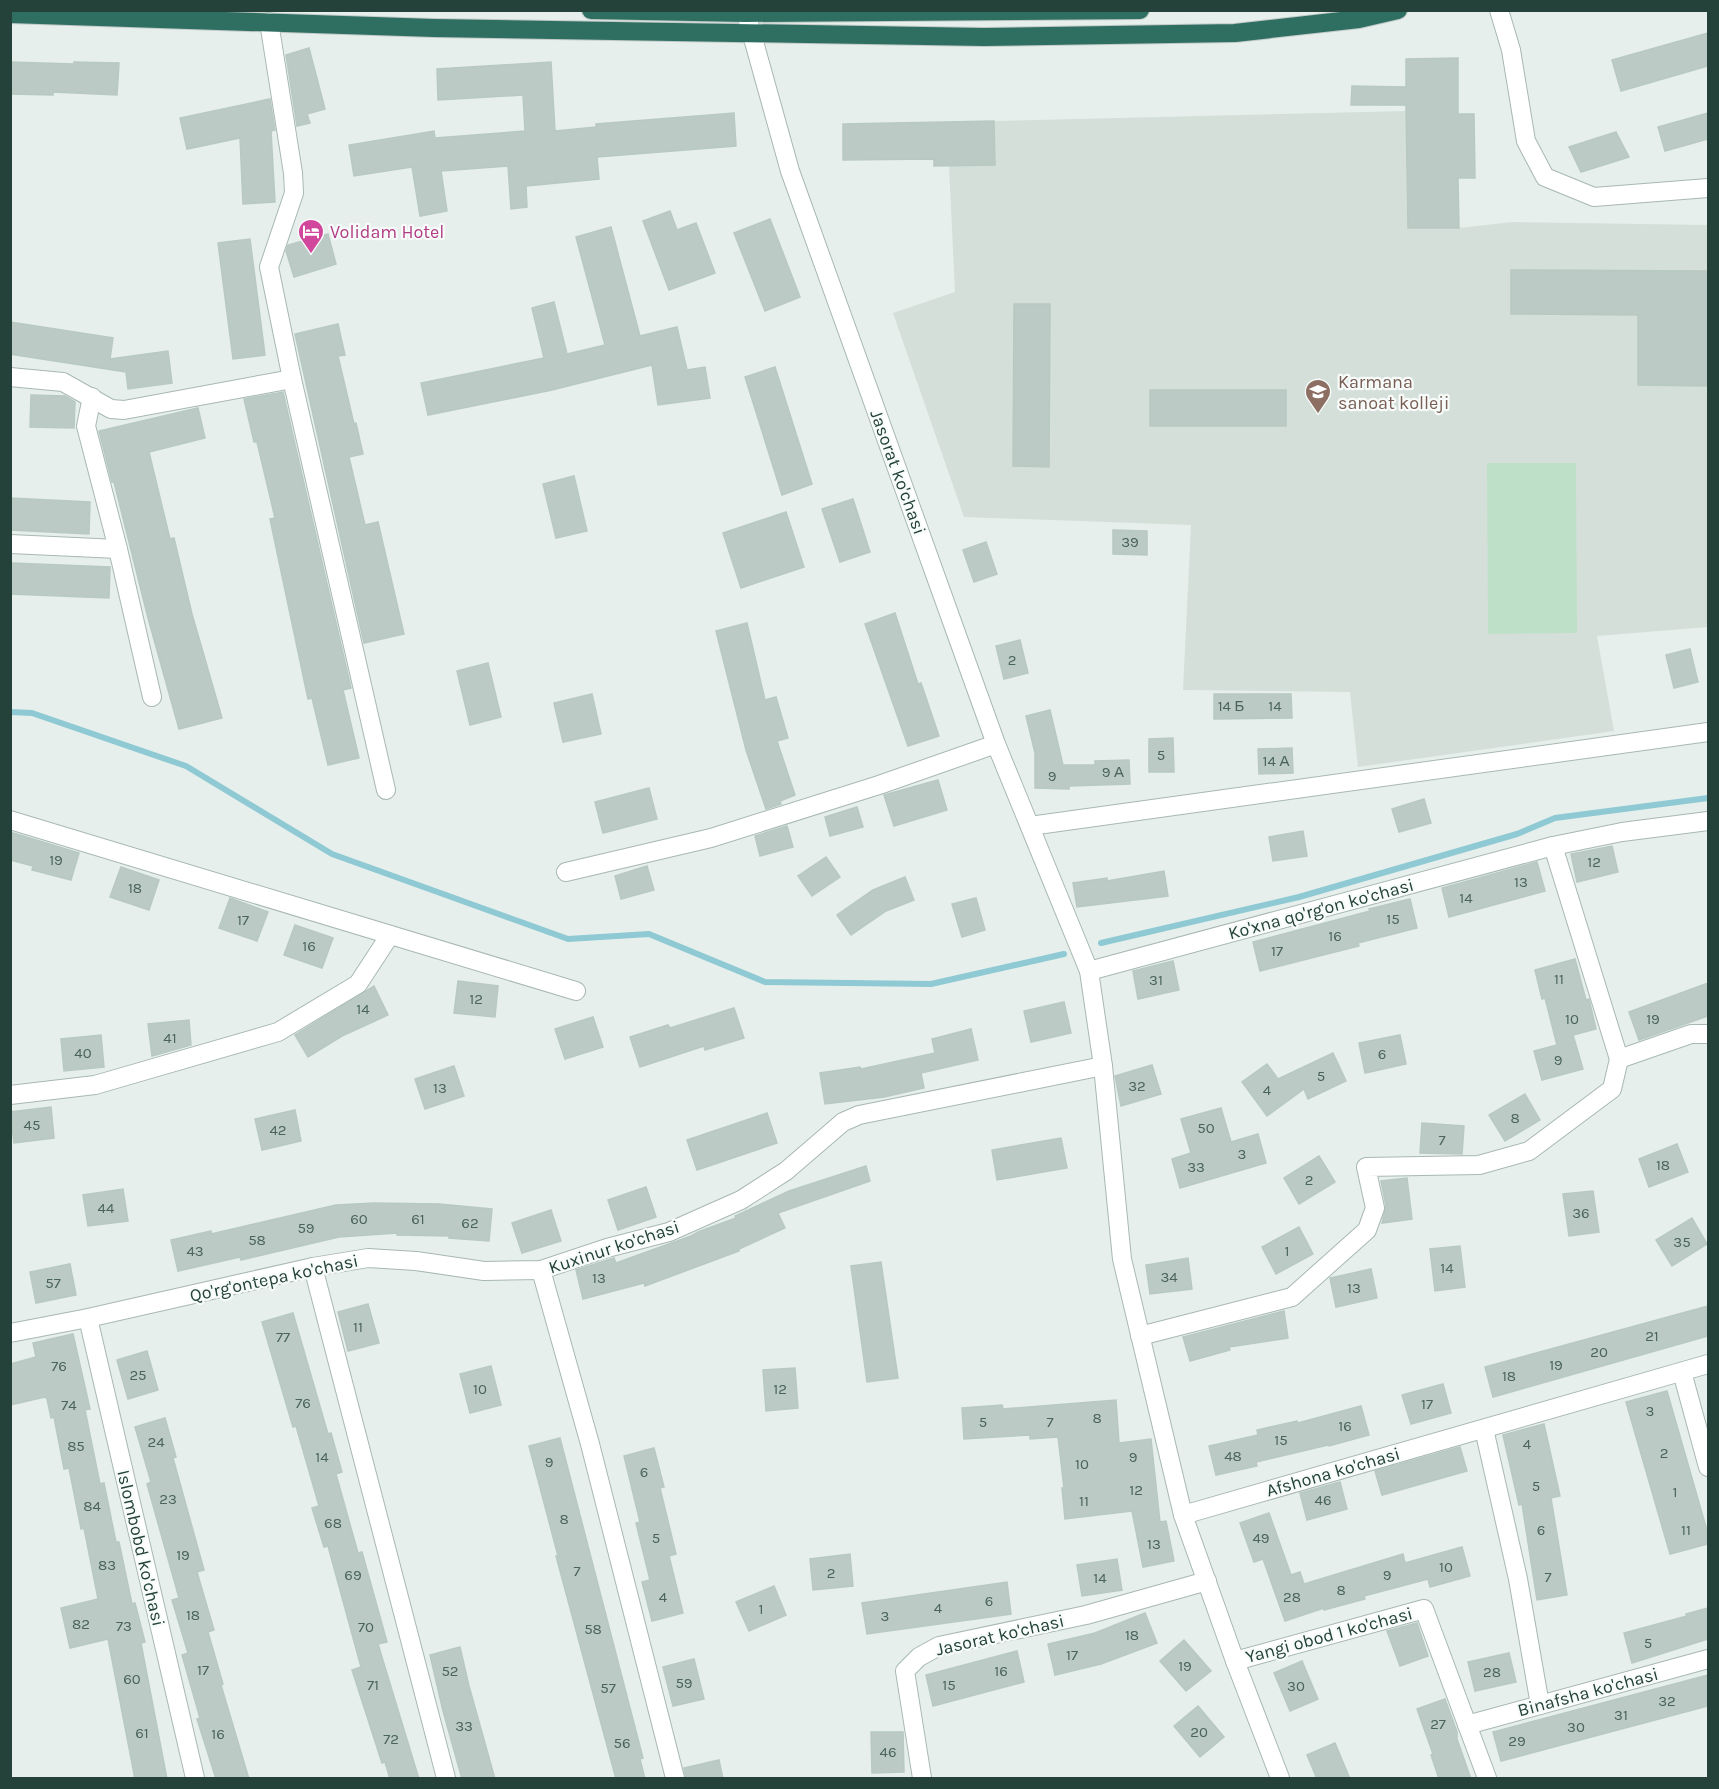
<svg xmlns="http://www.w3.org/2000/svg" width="1719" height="1789" viewBox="0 0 1719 1789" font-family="Karla,sans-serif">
<rect width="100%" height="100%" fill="#e6efeb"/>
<!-- built -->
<path fill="#d4dfda" d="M1407 111 1408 228H1459L1513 222 1708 225V627L1597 636 1614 731 1358 767 1350 692 1183 690 1191 525 964 517 893 313 955 292 949 166 995 165 994 121Z"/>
<!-- green -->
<path fill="#bfe0c8" d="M1487 463H1576L1577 633 1488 634Z"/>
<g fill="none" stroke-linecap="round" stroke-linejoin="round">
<!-- stream -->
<g stroke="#8ec9d4" stroke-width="6">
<path d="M10 712 32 713 186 766 332 854 568 939 649 934 765 982 931 984 1064 954"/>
<path d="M1101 943 1299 897 1517 834 1555 818 1708 798"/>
</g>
</g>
<!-- building -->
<g fill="#bbcac4" stroke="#b8c9c2" stroke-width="1.5">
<path d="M1708 33V66L1621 91 1612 60Z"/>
<path d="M309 48 325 109 307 114 310 123 297 126 286 55Z"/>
<path d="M1458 58V114H1474L1475 178H1458L1459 228H1408L1406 105H1351L1352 86 1406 87V59Z"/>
<path d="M10 62 74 64V62L119 63 117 95 53 92V95L10 94Z"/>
<path d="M551 62 555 131 596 127V124L734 113 736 146 597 157 599 179 526 186 527 207 511 209 508 166 441 171 447 211 420 216 412 167 354 176 349 145 434 131 435 138 525 131 523 95 438 100 437 69Z"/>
<path d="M270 99 275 130 271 131 275 202 243 204 240 138 187 149 180 118Z"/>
<path d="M1708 113V139L1665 151 1658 127Z"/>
<path d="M994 121 995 165 934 166V159L843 160V124Z"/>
<path d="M1616 132 1629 157 1581 172 1569 147Z"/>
<path d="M670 211 677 230 696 223 715 273 669 290 643 221Z"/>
<path d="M770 219 800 297 765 311 734 233Z"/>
<path d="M611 227 640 336 677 327 687 370 705 367 710 398 658 405 652 365 552 390 428 415 421 383 544 358 532 308 554 302 567 354 605 345 576 237Z"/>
<path d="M328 234 336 264 294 277 286 251 288 245Z"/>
<path d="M250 239 265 355 233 359 218 243Z"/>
<path d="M1511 270 1708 271V386L1638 385V315L1511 314Z"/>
<path d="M1014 304H1050L1049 467 1013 466Z"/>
<path d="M10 322 113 338 110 359 168 351 172 383 128 389 126 372 10 354Z"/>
<path d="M338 324 345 355 338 356 354 424 356 423 363 454 349 457 365 525 378 522 404 634 364 643 295 334Z"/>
<path d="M775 367 812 484 782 495 745 377Z"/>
<rect x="1150" y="390" width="136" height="36"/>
<path d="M283 392 351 688 343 690 359 758 328 765 312 698 308 699 270 519 275 518 257 442H254L244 399Z"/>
<path d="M31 395 65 396 75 402 74 428 30 427Z"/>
<path d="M198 408 205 438 149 452 170 539 174 538 192 614 222 718 179 729 148 618 114 482H112L99 431Z"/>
<path d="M574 476 587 531 556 538 543 484Z"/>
<path d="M10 498 90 502 89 534 10 530Z"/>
<path d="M853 499 870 552 840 562 822 509Z"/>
<path d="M786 512 804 567 741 588 723 533Z"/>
<path d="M1113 530 1147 531V555L1113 554Z"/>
<path d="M986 542 997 574 974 582 963 550Z"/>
<path d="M11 563 110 567 109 598 10 594Z"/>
<path d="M895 613 918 684 921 683 939 736 908 746 865 624Z"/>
<path d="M747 623 765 700 776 697 788 738 777 741 795 795 780 801 781 804 766 809 746 750 716 631Z"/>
<path d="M1020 640 1028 673 1004 679 996 646Z"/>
<path d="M1690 649 1698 682 1674 688 1666 655Z"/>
<path d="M488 663 501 717 470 725 457 671Z"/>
<path d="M592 694 601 734 563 742 554 703Z"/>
<path d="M1214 694H1291L1292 718 1214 719Z"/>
<path d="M1050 710 1063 765H1095V761L1129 760 1130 784 1069 786V789L1035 788V753L1026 716Z"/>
<path d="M1173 738 1174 772H1149V739Z"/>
<path d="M1292 748 1293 773 1259 774 1258 749Z"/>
<path d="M938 780 947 810 894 826 884 795Z"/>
<path d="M649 788 657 819 603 833 595 802Z"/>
<path d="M1424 799 1431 823 1399 832 1392 809Z"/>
<path d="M857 807 863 827 830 836 825 817Z"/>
<path d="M787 826 793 847 760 856 755 836Z"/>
<path d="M1303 831 1307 856 1273 861 1269 837Z"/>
<path d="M10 832 79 853 71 880 32 870 33 866 10 860Z"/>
<path d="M1612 846 1618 872 1577 882 1571 854Z"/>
<path d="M826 857 840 877 812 896 798 876Z"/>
<path d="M1537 862 1545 891 1449 917 1442 888Z"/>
<path d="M647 866 654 890 621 899 615 876Z"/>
<path d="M121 867 159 880 149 910 110 897Z"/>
<path d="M1164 871 1168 896 1077 907 1073 883 1107 878V881Z"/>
<path d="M905 877 914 900 886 911 851 935 837 915 873 890Z"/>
<path d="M230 898 268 912 257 941 219 928Z"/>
<path d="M976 898 985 930 962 937 952 904Z"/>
<path d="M1410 899 1417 928 1358 943 1359 946 1260 971 1253 942 1370 911 1369 909Z"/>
<path d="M295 925 333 938 322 968 284 955Z"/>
<path d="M1575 959 1586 1000 1589 999 1596 1029 1573 1035 1583 1069 1542 1080 1534 1051 1557 1045 1545 998 1542 999 1535 970Z"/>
<path d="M1173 961 1179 990 1138 999 1133 971Z"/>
<path d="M458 981 498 986 495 1017 454 1013Z"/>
<path d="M1708 983V1016L1639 1040 1629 1012Z"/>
<path d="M374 986 388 1015 342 1036 308 1057 295 1035Z"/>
<path d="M1064 1002 1071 1033 1031 1042 1024 1011Z"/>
<path d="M734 1008 744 1038 705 1050 704 1046 640 1067 630 1037 668 1025 670 1028Z"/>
<path d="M593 1017 603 1047 565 1059 555 1029Z"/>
<path d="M189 1020 191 1045 152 1056 148 1024Z"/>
<path d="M971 1029 978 1060 921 1073 924 1088 884 1097 825 1104 820 1073 860 1067 861 1069 935 1053 932 1039Z"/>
<path d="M101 1035 104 1067 64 1071 61 1039Z"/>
<path d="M1400 1035 1406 1064 1365 1073 1359 1043Z"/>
<path d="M1333 1053 1346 1081 1308 1099 1304 1089 1267 1116 1242 1082 1267 1064 1278 1079Z"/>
<path d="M1152 1065 1161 1094 1121 1106 1115 1076Z"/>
<path d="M454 1066 464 1096 425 1109 415 1079Z"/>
<path d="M1525 1094 1540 1120 1505 1141 1489 1115Z"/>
<path d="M51 1107 54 1138 14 1143 10 1112Z"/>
<path d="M1221 1108 1231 1142 1258 1134 1266 1163 1180 1188 1172 1159 1191 1153 1181 1119Z"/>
<path d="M295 1110 301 1141 262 1150 255 1119Z"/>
<path d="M767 1113 777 1143 697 1170 687 1140Z"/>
<path d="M1422 1123 1464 1126 1462 1154 1420 1153Z"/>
<path d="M1061 1138 1067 1168 997 1180 992 1150Z"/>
<path d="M1677 1144 1688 1172 1649 1187 1639 1159Z"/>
<path d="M1319 1156 1335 1182 1299 1204 1284 1178Z"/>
<path d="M866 1166 870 1181 778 1213 785 1228 739 1249V1251L645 1286 644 1283 583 1299 576 1270 614 1258 616 1263 691 1236 698 1232 736 1218 735 1216 789 1191Z"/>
<path d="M1407 1178 1412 1219 1382 1223 1386 1206 1381 1181Z"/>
<path d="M646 1187 656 1217 618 1230 608 1200Z"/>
<path d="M123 1189 128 1221 88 1226 83 1195Z"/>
<path d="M1593 1191 1599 1232 1569 1236 1563 1194Z"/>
<path d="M374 1203 439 1204 492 1209 489 1241 449 1238V1236L397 1235 398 1233 339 1237 241 1260 240 1257 178 1271 171 1240 211 1231V1234L336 1205Z"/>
<path d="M551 1210 561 1241 522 1253 512 1223Z"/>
<path d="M1692 1218 1707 1244 1672 1266 1656 1240Z"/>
<path d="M1299 1227 1313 1254 1276 1274 1262 1247Z"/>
<path d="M1460 1246 1465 1287 1435 1291 1430 1249Z"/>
<path d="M1188 1258 1192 1289 1150 1294 1146 1265Z"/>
<path d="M881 1262 898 1378 867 1382 851 1266Z"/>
<path d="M70 1264 76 1295 36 1303 30 1272Z"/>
<path d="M1371 1269 1377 1298 1336 1307 1330 1278Z"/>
<path d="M368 1304 379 1343 348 1351 338 1312Z"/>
<path d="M1708 1306V1336L1493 1397 1485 1367Z"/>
<path d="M1284 1311 1288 1338 1229 1347 1230 1350 1190 1361 1183 1337Z"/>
<path d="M293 1313 328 1434 331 1433 342 1472 336 1474 358 1553 362 1552 387 1642 378 1644 419 1779H390L385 1762 382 1763 352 1670 361 1667 328 1546 324 1547 312 1508 319 1506 296 1426 293 1427 262 1322Z"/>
<path d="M73 1334 90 1409 85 1410 100 1484 104 1483 116 1542H119L132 1604 135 1603 145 1642 141 1643 167 1779H135L108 1639 70 1648 61 1608 98 1599 84 1528 81 1529 69 1468 64 1469 54 1417 51 1418 47 1399 45 1397 10 1405V1364L36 1357 33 1343Z"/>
<path d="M147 1351 158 1390 128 1399 117 1360Z"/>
<path d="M491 1366 501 1405 470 1413 460 1374Z"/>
<path d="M795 1368 798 1408 766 1411 763 1370Z"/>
<path d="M1443 1384 1451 1413 1411 1424 1402 1395Z"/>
<path d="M1667 1391 1708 1534V1544L1670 1554 1626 1402Z"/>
<path d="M1116 1400 1119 1443 1151 1439 1160 1522 1166 1521 1174 1561 1143 1567 1132 1511 1065 1519 1062 1488H1064L1058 1437 1030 1439V1435L964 1439 962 1408 1002 1405 1003 1409Z"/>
<path d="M1361 1406 1369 1435 1329 1446 1328 1445 1256 1462 1257 1466 1216 1475 1209 1446 1258 1435 1257 1430 1297 1421 1298 1423Z"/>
<path d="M165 1418 176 1457 173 1458 204 1570 197 1572 214 1630 208 1632 223 1684 221 1685 249 1779H216L197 1719 200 1718 182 1655 188 1653 172 1600 179 1598 147 1484 151 1482 135 1427Z"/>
<path d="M1544 1424 1560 1496 1551 1498 1567 1595 1537 1600 1522 1504 1519 1505 1503 1435Z"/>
<path d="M560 1438 643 1758 640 1759 645 1779H616L556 1556H558L529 1446Z"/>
<path d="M1460 1447 1467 1471 1382 1495 1375 1471Z"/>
<path d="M654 1448 664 1487 660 1488 676 1554 669 1556 683 1613 652 1621 642 1582 650 1580 636 1523 640 1522 624 1456Z"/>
<path d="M1340 1482 1347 1509 1307 1520 1300 1493Z"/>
<path d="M1269 1513 1291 1575 1300 1572 1304 1584 1403 1554 1405 1563 1462 1547 1470 1576 1430 1587 1428 1579 1364 1596 1365 1599 1324 1610V1608L1285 1621 1263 1559 1254 1562 1240 1523Z"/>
<path d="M850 1554 853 1586 813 1590 810 1559Z"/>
<path d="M1117 1559 1122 1590 1082 1596 1077 1565Z"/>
<path d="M1007 1582 1011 1614 867 1634 862 1603Z"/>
<path d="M774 1586 786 1615 749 1631 736 1602Z"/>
<path d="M1708 1608V1639L1632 1663 1624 1633 1687 1616 1686 1614Z"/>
<path d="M1145 1613 1157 1643 1101 1664 1055 1675 1048 1644 1095 1633Z"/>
<path d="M1417 1623 1428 1656 1400 1666 1387 1631Z"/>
<path d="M1184 1640 1211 1671 1186 1691 1160 1661Z"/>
<path d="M460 1647 469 1686 495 1779H462L443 1711 430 1655Z"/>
<path d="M1017 1651 1024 1682 933 1706 926 1675Z"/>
<path d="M1509 1653 1516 1682 1475 1691 1468 1662Z"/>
<path d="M694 1659 704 1699 673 1706 663 1667Z"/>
<path d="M1302 1661 1318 1699 1290 1711 1274 1673Z"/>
<path d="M1708 1675V1706L1501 1761 1493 1732Z"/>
<path d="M1445 1699 1457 1732V1739L1471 1779H1439L1431 1755 1433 1754 1417 1709Z"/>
<path d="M1198 1706 1224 1737 1200 1757 1174 1726Z"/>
<path d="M871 1732H903L904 1772 872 1773Z"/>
<path d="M1335 1743 1350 1779H1317L1307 1755Z"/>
<path d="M719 1760 723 1779H686L684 1768Z"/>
</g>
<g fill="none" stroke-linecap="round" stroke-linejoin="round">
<defs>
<g id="street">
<path d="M1499 10 1511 50 1526 141 1545 177 1594 197 1708 188"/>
<path d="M746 13 790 171 996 744 1089 971 1103 1066 1122 1259 1183 1515 1235 1661 1280 1778"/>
<path d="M269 22 293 173 294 193 269 267 292 379 386 790"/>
<path d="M10 377 63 382 111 409 124 410 292 379"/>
<path d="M92 397 86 426 118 549 152 697"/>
<path d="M10 544 118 549"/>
<path d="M10 820 576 991"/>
<path d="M1030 826 1708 732"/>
<path d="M566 872 711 838 879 785 996 744"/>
<path d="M1089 971 1553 846 1622 832 1708 821"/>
<path d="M1619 1059 1691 1034H1708"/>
<path d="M10 1095 95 1085 278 1032 358 984 390 935"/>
<path d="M313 1267 446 1778"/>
<path d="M541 1270 590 1444 675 1778"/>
<path d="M88 1318 195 1778"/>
<path d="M10 1333 88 1318 313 1267 368 1258 416 1261 484 1271 541 1270 607 1248 669 1232 741 1200 786 1171 843 1122 859 1115 1103 1066"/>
<path d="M1140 1336 1292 1297 1367 1230 1375 1208 1366 1167 1479 1165 1529 1151 1612 1089 1619 1059 1553 846"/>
<path d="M1682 1372 1708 1467"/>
<path d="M1484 1429 1518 1579 1540 1705"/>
<path d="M1183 1515 1708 1364"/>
<path d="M1235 1661 1424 1609 1487 1778"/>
<path d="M1467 1725 1708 1659"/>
<path d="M922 1778 905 1671 919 1657 939 1646 1086 1615 1207 1581"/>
</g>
<g id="highway">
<path d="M591 10 746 13 1140 10"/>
<path d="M10 14 434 28 984 37 1235 33 1359 19 1398 10"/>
</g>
</defs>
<!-- street casing -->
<use href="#street" stroke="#a8b8b2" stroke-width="20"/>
<!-- highway casing -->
<use href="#highway" stroke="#c2cac8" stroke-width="20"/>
<!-- street -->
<use href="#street" stroke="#fff" stroke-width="18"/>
<!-- highway -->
<use href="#highway" stroke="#2f6f62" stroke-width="18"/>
</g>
<!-- icons -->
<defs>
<symbol id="hotel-pin" viewBox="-11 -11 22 30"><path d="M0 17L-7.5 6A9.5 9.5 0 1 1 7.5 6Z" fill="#d1479c" stroke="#f7fbf9"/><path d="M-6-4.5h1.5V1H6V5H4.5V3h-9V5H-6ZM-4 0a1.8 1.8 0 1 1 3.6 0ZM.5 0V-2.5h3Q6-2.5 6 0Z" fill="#fff"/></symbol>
<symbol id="university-pin" viewBox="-11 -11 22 30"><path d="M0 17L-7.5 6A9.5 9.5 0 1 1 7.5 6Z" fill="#8d6e63" stroke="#f7fbf9"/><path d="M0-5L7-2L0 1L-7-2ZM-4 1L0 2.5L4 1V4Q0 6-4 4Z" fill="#fff"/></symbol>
</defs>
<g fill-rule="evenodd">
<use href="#hotel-pin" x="296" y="217" width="30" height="40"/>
<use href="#university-pin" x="1303" y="377" width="30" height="40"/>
</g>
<g text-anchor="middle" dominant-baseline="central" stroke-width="4.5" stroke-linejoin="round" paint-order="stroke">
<!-- number labels -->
<g font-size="15" fill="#4a645c">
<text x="1130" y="542">39</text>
<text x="1012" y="660">2</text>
<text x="1231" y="706">14 Б</text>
<text x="1275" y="706">14</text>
<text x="1161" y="755">5</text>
<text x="1276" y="761">14 А</text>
<text x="1113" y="772">9 А</text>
<text x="1052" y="776">9</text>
<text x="56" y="860">19</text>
<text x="1594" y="862">12</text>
<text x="1521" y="882">13</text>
<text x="135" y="888">18</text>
<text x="1466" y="898">14</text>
<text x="1393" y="919">15</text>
<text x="243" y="920">17</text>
<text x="1335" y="936">16</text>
<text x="309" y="946">16</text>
<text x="1277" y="951">17</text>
<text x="1559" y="979">11</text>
<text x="1156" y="980">31</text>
<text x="476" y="999">12</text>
<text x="363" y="1009">14</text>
<text x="1572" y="1019">10</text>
<text x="1653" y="1019">19</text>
<text x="170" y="1038">41</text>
<text x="83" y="1053">40</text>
<text x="1382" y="1054">6</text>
<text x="1558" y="1060">9</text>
<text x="1321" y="1076">5</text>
<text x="1137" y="1086">32</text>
<text x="440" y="1088">13</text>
<text x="1267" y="1090">4</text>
<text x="1515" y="1118">8</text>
<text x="32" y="1125">45</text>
<text x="1206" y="1128">50</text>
<text x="278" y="1130">42</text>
<text x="1442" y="1140">7</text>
<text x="1242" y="1154">3</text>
<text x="1663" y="1165">18</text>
<text x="1196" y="1167">33</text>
<text x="1309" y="1180">2</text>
<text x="106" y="1208">44</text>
<text x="1581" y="1213">36</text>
<text x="359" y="1219">60</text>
<text x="418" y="1219">61</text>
<text x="470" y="1223">62</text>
<text x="306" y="1228">59</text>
<text x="257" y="1240">58</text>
<text x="1682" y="1242">35</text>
<text x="195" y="1251">43</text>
<text x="1287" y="1251">1</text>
<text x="1447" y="1268">14</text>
<text x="1169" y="1277">34</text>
<text x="599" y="1278">13</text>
<text x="53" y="1283">57</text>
<text x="1354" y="1288">13</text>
<text x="358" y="1327">11</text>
<text x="1652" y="1336">21</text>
<text x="283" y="1337">77</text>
<text x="1599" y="1352">20</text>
<text x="1556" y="1365">19</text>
<text x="59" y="1366">76</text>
<text x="138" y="1375">25</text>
<text x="1509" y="1376">18</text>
<text x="480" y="1389">10</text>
<text x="780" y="1389">12</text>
<text x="303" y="1403">76</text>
<text x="1427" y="1404">17</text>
<text x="69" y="1405">74</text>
<text x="1650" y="1411">3</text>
<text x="1097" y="1418">8</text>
<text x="983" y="1422">5</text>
<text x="1050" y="1422">7</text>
<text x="1345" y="1426">16</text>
<text x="1281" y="1440">15</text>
<text x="156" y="1442">24</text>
<text x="1527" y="1444">4</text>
<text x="76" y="1446">85</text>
<text x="1664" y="1453">2</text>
<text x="1233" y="1456">48</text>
<text x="322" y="1457">14</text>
<text x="1133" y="1457">9</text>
<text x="549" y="1462">9</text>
<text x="1082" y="1464">10</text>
<text x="644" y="1472">6</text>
<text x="1536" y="1486">5</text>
<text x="1136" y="1490">12</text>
<text x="1675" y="1492">1</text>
<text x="168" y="1499">23</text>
<text x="1323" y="1500">46</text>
<text x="1084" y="1501">11</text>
<text x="92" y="1506">84</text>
<text x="564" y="1519">8</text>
<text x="333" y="1523">68</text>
<text x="1541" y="1530">6</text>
<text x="1686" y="1530">11</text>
<text x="656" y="1538">5</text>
<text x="1261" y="1538">49</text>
<text x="1154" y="1544">13</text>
<text x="183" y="1555">19</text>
<text x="107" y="1565">83</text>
<text x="1446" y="1567">10</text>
<text x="577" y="1571">7</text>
<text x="831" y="1573">2</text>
<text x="353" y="1575">69</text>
<text x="1387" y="1575">9</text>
<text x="1548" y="1577">7</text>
<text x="1100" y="1578">14</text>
<text x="1341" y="1590">8</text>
<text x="663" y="1597">4</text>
<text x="1292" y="1597">28</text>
<text x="989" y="1601">6</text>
<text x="938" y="1608">4</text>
<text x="761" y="1609">1</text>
<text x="193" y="1615">18</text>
<text x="885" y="1616">3</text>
<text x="81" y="1624">82</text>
<text x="124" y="1626">73</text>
<text x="366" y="1627">70</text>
<text x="593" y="1629">58</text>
<text x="1132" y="1635">18</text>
<text x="1648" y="1643">5</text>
<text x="1072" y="1655">17</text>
<text x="1185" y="1666">19</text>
<text x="203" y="1670">17</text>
<text x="450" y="1671">52</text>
<text x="1001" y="1671">16</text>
<text x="1492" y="1672">28</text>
<text x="132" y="1679">60</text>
<text x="684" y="1683">59</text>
<text x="373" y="1685">71</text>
<text x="949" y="1685">15</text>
<text x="1296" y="1686">30</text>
<text x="608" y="1688">57</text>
<text x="1667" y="1701">32</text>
<text x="1621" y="1715">31</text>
<text x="1438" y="1724">27</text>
<text x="464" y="1726">33</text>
<text x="1576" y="1727">30</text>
<text x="1199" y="1732">20</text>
<text x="142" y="1733">61</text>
<text x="218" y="1734">16</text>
<text x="391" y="1739">72</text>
<text x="1517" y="1741">29</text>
<text x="622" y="1743">56</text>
<text x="888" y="1752">46</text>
</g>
<!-- hotel labels -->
<g font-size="18" fill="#b23c85" stroke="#f7fbf9" text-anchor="start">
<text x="330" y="232">Volidam Hotel</text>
</g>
<!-- education labels -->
<g font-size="18" fill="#785e54" stroke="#f7fbf9" text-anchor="start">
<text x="1338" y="382">Karmana<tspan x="1338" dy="21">sanoat kolleji</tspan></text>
</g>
<!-- street labels -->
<g font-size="18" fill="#24423a" stroke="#f7fbf9">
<text transform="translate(898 472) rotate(70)">Jasorat ko'chasi</text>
<text transform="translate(1321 909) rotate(-15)">Ko'xna qo'rg'on ko'chasi</text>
<text transform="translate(614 1247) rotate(-18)">Kuxinur ko'chasi</text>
<text transform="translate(274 1278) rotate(-12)">Qo'rg'ontepa ko'chasi</text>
<text transform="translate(1333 1472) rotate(-16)">Afshona ko'chasi</text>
<text transform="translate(141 1548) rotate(77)">Islombobd ko'chasi</text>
<text transform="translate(1000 1635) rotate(-13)">Jasorat ko'chasi</text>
<text transform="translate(1329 1635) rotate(-15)">Yangi obod 1 ko'chasi</text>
<text transform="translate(1588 1692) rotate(-15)">Binafsha ko'chasi</text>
</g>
</g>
<!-- border -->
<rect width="1719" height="1789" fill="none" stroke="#24423a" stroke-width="24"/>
</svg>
